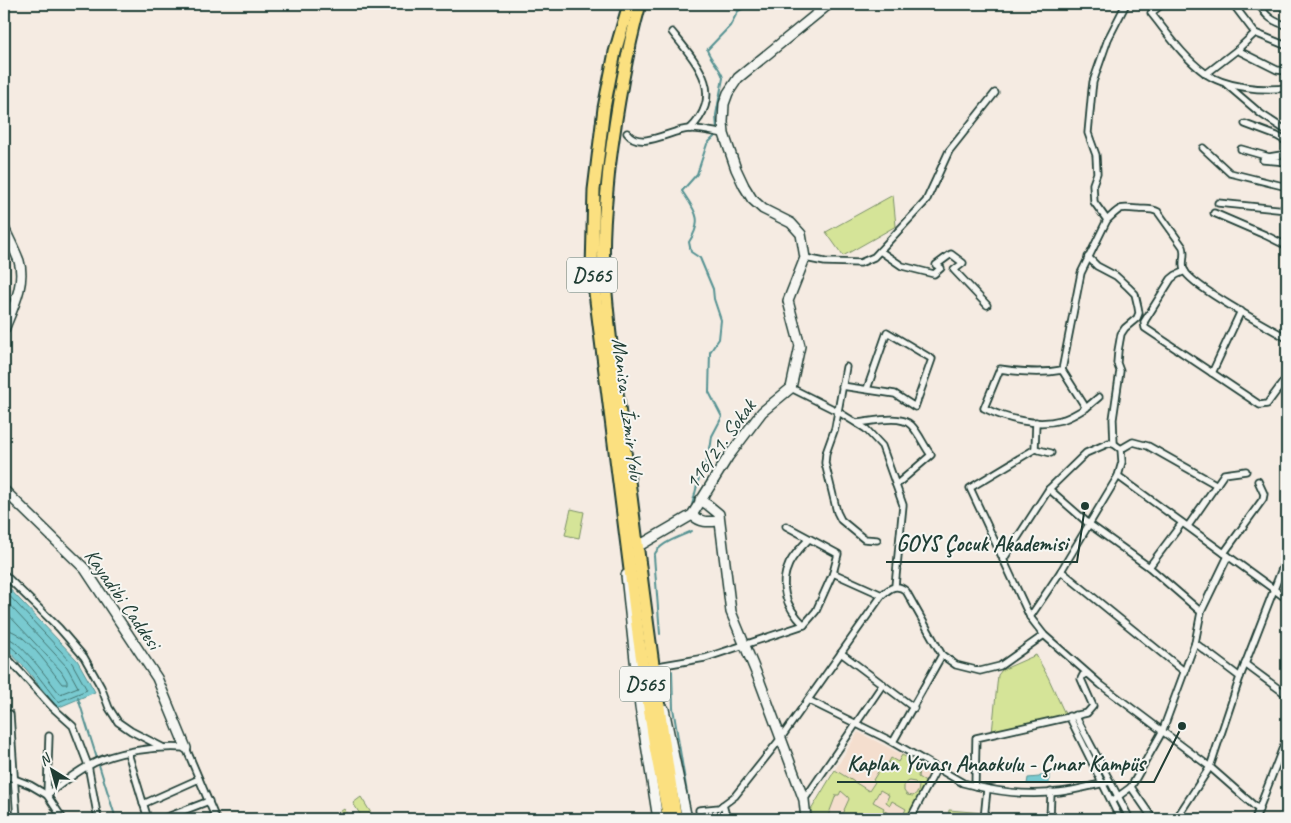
<svg xmlns="http://www.w3.org/2000/svg" width="1291" height="823" viewBox="0 0 1291 823" font-family="Caveat,sans-serif">
<rect width="100%" height="100%" fill="#f5ebe2"/>
<filter id="ink" filterUnits="userSpaceOnUse"><feTurbulence type="fractalNoise" baseFrequency=".02" numOctaves="2"/><feDisplacementMap in="SourceGraphic" scale="10" xChannelSelector="R" yChannelSelector="G"/><feConvolveMatrix kernelMatrix="1 2 1 2 8 2 1 2 1" color-interpolation-filters="sRGB"/></filter>
<g filter="url(#ink)">
<!-- built -->
<path fill="#f4dece" d="M858 732 934 771 906 819H812L811 810Z"/>
<!-- green -->
<g fill="#d5e498" stroke="#7a9066" fill-rule="evenodd">
<path d="M893 195 896 226 843 256 826 232Z"/>
<path d="M571 509 584 512 579 538 565 535Z"/>
<path d="M1036 655 1048 677 1065 714 992 733 998 675 1002 670Z"/>
<path d="M902 755 921 765 919 769 918 777 927 783 906 819H901L906 809 892 801 890 805 886 802 889 795 880 790 873 802 884 808 883 810 898 819H840L841 816 840 815 845 811 844 810 849 799 848 797 841 791 839 795H836L828 816 831 818 829 819H812L811 810 835 770 869 791 875 782 873 780 881 767 885 769 891 758 898 762ZM909 781 915 782 919 786 918 792 913 796 907 795 904 791V785Z"/>
<path d="M361 797 371 813 363 819 353 803Z"/>
<path d="M344 809 350 819H336L334 816Z"/>
<path d="M949 810 984 813 983 819H948Z"/>
</g>
<!-- water -->
<g fill="#79cad0" stroke="#559292">
<path d="M4 583 77 660 95 692 57 708 26 669 4 646Z"/>
<path d="M1043 774H1049V784H1027L1028 778 1039 777Z"/>
</g>
<g fill="none" stroke-linecap="round" stroke-linejoin="round">
<!-- shore -->
<g stroke="#437572" stroke-width="1">
<path d="M4 590 72 663 87 690 58 702C48 690 17 645 4 643"/>
<path d="M4 599 67 667 78 687 60 694C49 681 20 638 4 637"/>
<path d="M4 610 61 671 67 681V684H62C50 669 25 630 4 629"/>
</g>
<!-- stream -->
<g stroke="#559292" stroke-width="2">
<path d="M717 130 716 115 723 78C721 68 711 61 707 50L730 26 738 11 752 4"/>
<path d="M691 509 701 470 706 463 711 444 712 436 722 417 709 392 710 352 719 339 721 320 714 299 713 289 700 258 691 252 689 242C704 219 695 211 682 191L697 174 707 144 716 135"/>
<path d="M660 634 654 556C658 543 680 537 692 531"/>
<path d="M672 671 673 708 690 811 695 819"/>
<path d="M78 698 116 819"/>
</g>
<defs>
<g id="street">
<path d="M1162 4 1151 13C1168 34 1183 57 1205 73 1225 88 1264 91 1287 88"/>
<path d="M1233 4 1255 33 1287 46"/>
<path d="M1260 4C1264 16 1275 23 1287 25"/>
<path d="M672 32C697 63 726 94 690 129"/>
<path d="M1237 50 1277 70 1287 71"/>
<path d="M1206 74 1237 50 1255 33"/>
<path d="M1226 84 1261 114 1287 131"/>
<path d="M1245 124 1277 136 1287 142"/>
<path d="M627 133C641 151 670 130 689 129 700 128 713 132 724 134"/>
<path d="M1203 148 1230 173 1287 187"/>
<path d="M1241 149 1269 157 1287 154"/>
<path d="M1263 160 1287 162"/>
<path d="M1218 203 1287 210"/>
<path d="M1214 213 1265 235 1287 246"/>
<path d="M1107 220C1121 207 1119 207 1138 209 1145 210 1151 208 1158 212L1183 247C1186 255 1181 263 1184 270 1192 287 1268 327 1287 338"/>
<path d="M880 251 902 266 934 274 941 268 936 265 951 254 963 263 954 270 987 305"/>
<path d="M1088 257 1097 266 1116 276 1128 287 1135 294 1138 307 1139 313 1137 318 1125 328 1121 334 1118 351 1117 363 1120 371 1113 419 1114 444"/>
<path d="M805 258 825 262 860 263 874 257 926 201 949 151 995 93"/>
<path d="M1185 271 1176 275 1171 279 1144 322 1145 328 1260 405 1267 404 1287 377"/>
<path d="M846 367 835 428 826 453 825 463 837 512 841 520 864 539 877 540"/>
<path d="M1000 369C1021 372 1041 374 1062 370L1086 408C1078 412 1070 418 1061 420 1037 427 1006 419 984 408Z"/>
<path d="M1062 370 1081 273 1107 220 1094 202 1093 184 1097 173 1096 155 1088 133 1092 90 1093 82 1108 39 1126 4"/>
<path d="M1212 373 1241 311"/>
<path d="M842 386 895 394 915 407 932 359 887 332 867 389"/>
<path d="M791 388 837 411 866 429 882 446 903 505 895 586"/>
<path d="M1086 408 1099 397"/>
<path d="M857 423C871 422 900 414 911 425 919 433 924 446 931 455L896 485"/>
<path d="M1035 449 1036 422"/>
<path d="M1121 449 1133 442 1148 446 1217 485"/>
<path d="M1051 453 1035 449 970 488 1030 617 1044 635 1101 685 1210 767 1259 810"/>
<path d="M1049 489 1089 524 1149 567 1201 612"/>
<path d="M786 526 838 554 833 573"/>
<path d="M1188 526 1224 474 1246 471"/>
<path d="M1224 553 1263 499 1264 494 1258 481"/>
<path d="M1228 556 1287 599"/>
<path d="M1003 560 1049 489 1086 453 1109 443 1114 444 1121 449 1122 462 1118 476 1061 571 1030 617"/>
<path d="M1149 567 1182 523"/>
<path d="M1061 571 1185 672"/>
<path d="M4 574 59 628 84 657 101 687 109 708 118 722 131 731 162 747"/>
<path d="M804 625C787 608 778 587 789 564 794 554 802 546 809 539"/>
<path d="M1195 643 1240 677"/>
<path d="M841 653 914 708"/>
<path d="M4 654 52 707 73 726 88 765 98 819"/>
<path d="M1245 664 1287 695"/>
<path d="M652 667 705 658 804 625 816 611 833 573 882 595"/>
<path d="M1088 674 1083 675 1081 679 1093 706 1087 713 976 738 975 786C1003 793 1032 795 1060 792 1077 790 1094 785 1110 782"/>
<path d="M808 700 887 739 963 783 975 786"/>
<path d="M10 714 17 819"/>
<path d="M1075 715 1130 819"/>
<path d="M1069 716 1120 819"/>
<path d="M49 736 47 795 63 819"/>
<path d="M893 742 942 655"/>
<path d="M128 753 148 819"/>
<path d="M4 775 30 785 47 795C60 785 73 774 88 766 114 751 157 746 186 748L216 819"/>
<path d="M1131 787 1153 819"/>
<path d="M804 800 883 684"/>
<path d="M1112 801 1131 787 1162 732 1195 643 1201 612 1228 556 1118 476"/>
<path d="M143 804 199 779"/>
<path d="M723 805 727 819"/>
<path d="M162 819 209 801"/>
<path d="M700 819 699 810 719 808 735 796 781 738 882 595C890 588 897 583 906 591L942 655 956 665 980 671 1000 666 1044 635"/>
<path d="M910 819 937 768"/>
<path d="M984 819 987 789"/>
<path d="M1050 819 1051 792"/>
<path d="M1176 819 1210 767 1240 677 1285 561"/>
<path d="M1255 819 1287 737"/>
</g>
<g id="secondary">
<path d="M4 228C9 239 15 250 19 261 26 284 12 309 4 330"/>
<path d="M4 490 85 569 157 678 186 748"/>
<path d="M700 500 708 505 719 514 731 612 760 682 804 800 806 819"/>
<path d="M692 515C701 523 708 522 719 521"/>
<path d="M637 547 692 515 728 457 762 412 791 388 800 346 788 301 805 258 801 234 791 223 763 209 752 199 744 186 736 169 724 134 723 122 724 104 728 93 738 78 829 4"/>
<path d="M626 575 640 707 658 819"/>
<path d="M664 709 687 819"/>
</g>
<g id="highway">
<path d="M629 4 615 52 604 108 594 190 592 269 639 641 655 747 669 819"/>
<path d="M640 4C625 58 616 113 609 169 606 201 602 235 604 267 609 346 622 425 632 504 645 607 658 710 675 813"/>
</g>
</defs>
<!-- street casing -->
<use href="#street" stroke="#1f3d34" stroke-width="9"/>
<!-- secondary casing -->
<use href="#secondary" stroke="#1f3d34" stroke-width="12"/>
<!-- highway casing -->
<use href="#highway" stroke="#1f3d34" stroke-width="15"/>
<!-- street -->
<use href="#street" stroke="#f6f6f2" stroke-width="5.5"/>
<!-- secondary -->
<use href="#secondary" stroke="#f6f6f2" stroke-width="9"/>
<!-- highway -->
<use href="#highway" stroke="#fbe080" stroke-width="11"/>
</g>
</g>
<g text-anchor="middle" dominant-baseline="central" stroke-width="4" stroke-linejoin="round" paint-order="stroke">
<!-- shield labels -->
<g fill="#f6f6f2" stroke="#60746d" stroke-width="1">
<rect x="567" y="257.5" width="50" height="35" rx="4"/>
<rect x="620" y="666.5" width="50" height="35" rx="4"/>
</g>
<g font-size="20" font-weight="bold" fill="#1f3d34">
<text x="592" y="275">D565</text>
<text x="645" y="684">D565</text>
</g>
<!-- street labels -->
<g font-size="21" fill="#1f3d34" stroke="#f6f6f2">
<text transform="translate(628 409) rotate(83)">Manisa - İzmir Yolu</text>
<text transform="translate(720 444) rotate(-54)">116/21. Sokak</text>
<text transform="translate(123 599) rotate(55)">Kayadibi Caddesi</text>
</g>
</g>
<!-- callouts -->
<path fill="none" stroke="#1f3d34" stroke-width="2" d="M1085 506L1077 562H886M1182 726L1154 782H837"/>
<g fill="#1f3d34" stroke="#f6f6f2" stroke-width="2">
<circle cx="1085" cy="506" r="5"/>
<circle cx="1182" cy="726" r="5"/>
</g>
<g font-size="22" text-anchor="middle" font-weight="bold" fill="#1f3d34" stroke="#f6f6f2" stroke-width="4" stroke-linejoin="round" paint-order="stroke">
<text x="982" y="551">GOYS Çocuk Akademisi</text>
<text x="996" y="771">Kaplan Yuvası Anaokulu - Çınar Kampüs</text>
</g>
<!-- margin -->
<rect width="1291" height="823" fill="none" stroke="#f6f6f2" stroke-width="20"/>
<rect x="10" y="10" width="1271" height="803" fill="none" stroke="#1f3d34" stroke-width="2" filter="url(#ink)"/>
<!-- north arrow -->
<g transform="translate(52 770) rotate(323)" stroke="#f6f6f2" stroke-width="4" paint-order="stroke">
<path d="M0-4L9 19L0 12L-9 19Z" fill="#1f3d34"/>
<text y="-8" font-size="14" font-weight="bold" text-anchor="middle" fill="#1f3d34">N</text>
</g>
</svg>
